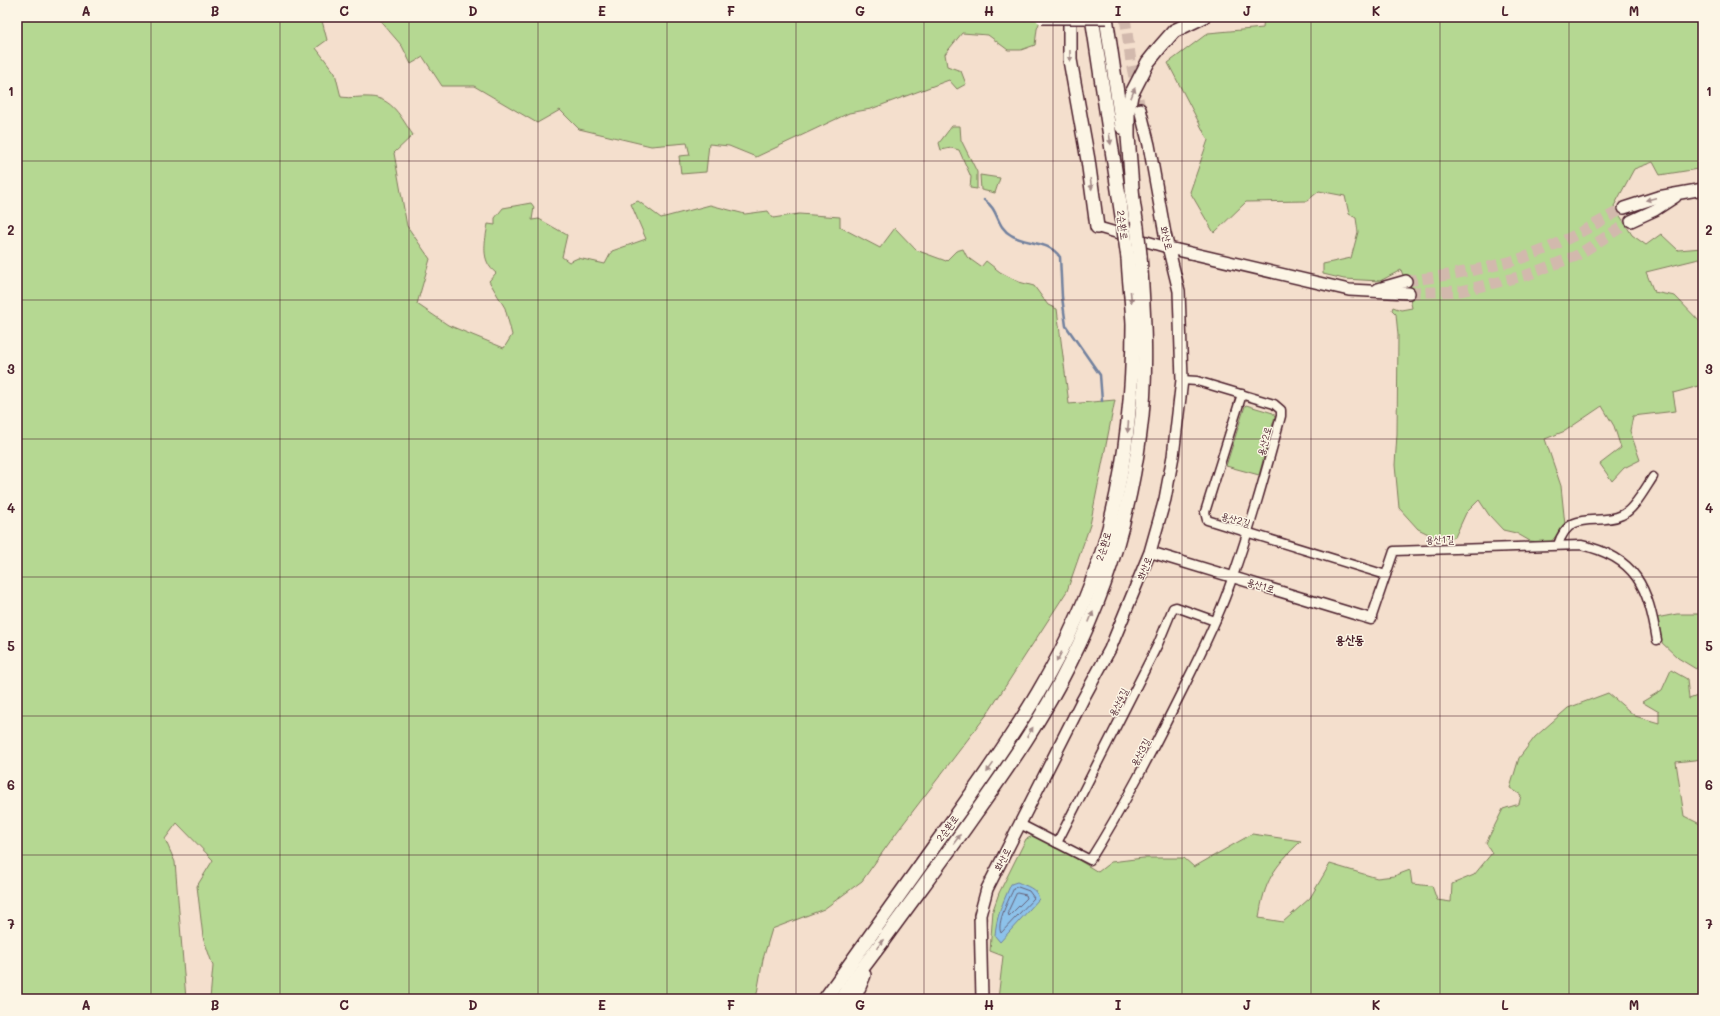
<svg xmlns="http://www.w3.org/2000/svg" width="1720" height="1016" viewBox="0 0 1720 1016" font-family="Mali,'Poor Story',sans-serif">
<rect width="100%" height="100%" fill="#f4dfcd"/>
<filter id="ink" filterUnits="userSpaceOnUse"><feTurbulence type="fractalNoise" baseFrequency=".025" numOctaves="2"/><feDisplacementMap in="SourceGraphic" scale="8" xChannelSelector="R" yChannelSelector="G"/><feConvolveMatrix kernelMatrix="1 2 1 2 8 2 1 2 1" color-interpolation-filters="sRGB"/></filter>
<g filter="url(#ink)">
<!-- green -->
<g fill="#b5d892" stroke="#807c5e">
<path d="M17 17H321L327 40 316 48 335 73 341 97C351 99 360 96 370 97 393 98 401 118 413 135L394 153 407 226 430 259 417 304 448 325 504 348 512 335 505 308 489 281 496 273C480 261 485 242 488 224L495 225V218L503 208 531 203 534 207 532 220 539 219 567 235 562 257 569 262 578 258 605 264 612 251 646 239 631 204 638 201 661 218 710 205 745 214 768 211 773 218 799 214 840 217V227L880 248 895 228 916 250 946 261 956 251 963 249 967 257 981 267 986 261 1000 272 1019 282 1034 286 1048 305 1057 309 1069 404 1115 400 1090 525 1067 591 988 713 897 832 862 881 824 909 772 929 763 959 756 999H210L213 966 203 937 197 886 213 860 177 823 165 839 175 862 186 999H17Z"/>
<path d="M377 17H1004L1013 21 1041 18 1037 29 1035 45 1021 50H1008L988 35 962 33 945 54 947 66 961 71 966 84 957 89 949 80 871 109 849 113 756 157 729 146 709 144 706 172 681 174 679 156 690 155 687 143 651 146 579 129 560 110 537 123 474 86H442L423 57 411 64 402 46Z"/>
<path d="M1264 17H1703V157L1698 169 1660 175 1653 162 1634 169 1614 206 1632 235 1646 245 1661 234 1678 250 1702 248 1703 258 1646 272 1654 292 1675 296 1703 325V385L1673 393 1676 411 1633 416 1630 431 1640 460 1624 468 1612 481 1600 464 1621 448 1614 426 1602 406 1565 431 1545 439 1561 486 1565 525 1550 543 1530 541 1516 533 1503 530 1489 515 1479 500 1466 513 1455 537 1439 539 1418 529 1399 508 1395 465 1397 434 1398 335 1396 314 1392 310 1393 307 1401 310 1412 308 1408 288 1401 270 1380 281 1344 279 1323 274V264L1351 258 1358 232 1356 218 1349 214 1345 196 1319 191 1307 201 1246 202 1214 233 1190 192 1208 140 1168 63 1208 33 1263 28Z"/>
<path d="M952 126H960L961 140 977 172V189L970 188 971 177 959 150 951 148 941 150 939 143Z"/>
<path d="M980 175 1000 178 995 193 981 190Z"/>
<path d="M1246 405 1273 413 1275 416 1259 475 1226 466 1245 406Z"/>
<path d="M1677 614H1703V660L1696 669 1678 658 1659 640 1656 618Z"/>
<path d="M1671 670 1687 679 1689 699 1703 694V759L1676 762 1684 816 1700 824 1703 819V999H998L1003 956 990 951 993 910 999 893 1026 839 1033 836 1064 851 1098 872 1111 862 1143 858H1184L1194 867 1252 834 1301 841C1274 867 1264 881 1259 918L1283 922 1310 898 1330 864 1377 878 1394 876 1410 870 1412 884 1432 886 1437 900 1451 902 1452 884 1474 875 1492 853 1486 843 1503 809 1519 804 1521 795 1510 788 1519 758 1535 737 1568 708 1608 693 1635 716 1659 723V712L1642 702 1662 690Z"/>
</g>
<!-- water -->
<path fill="#8dc2ea" stroke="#72819e" d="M1017 882C1026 886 1037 888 1039 899L1000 942 995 936C996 917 1003 902 1011 884Z"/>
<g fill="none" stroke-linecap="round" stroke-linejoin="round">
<!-- shore -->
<g stroke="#656077" stroke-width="1">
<path d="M1018 887 1029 891 1034 898 1001 933C996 923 1009 899 1014 888Z"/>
<path d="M1017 893 1026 895 1027 898 1009 916 1008 912Z"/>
</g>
<!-- stream -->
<path stroke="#72819e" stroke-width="2.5" d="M984 200C999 209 996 227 1011 235 1027 245 1048 240 1060 257L1062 297 1066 326 1100 375 1102 401"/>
<!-- secondary-tunnel -->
<g stroke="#d2b9ad" stroke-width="11" stroke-dasharray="11 5.5" stroke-linecap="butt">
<path d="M1125 17 1131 62 1140 109"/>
<path d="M1406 281C1444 276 1482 270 1519 259 1556 247 1590 227 1624 208"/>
<path d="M1409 293 1461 291 1527 275 1576 256 1631 221"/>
</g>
<defs>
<g id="minor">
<path d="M1242 394 1205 512 1207 520 1386 575"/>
<path d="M1558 545C1570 507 1598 527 1622 515 1634 510 1646 487 1653 477"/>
<path d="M1371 619 1394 551 1581 545C1637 557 1648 588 1657 640"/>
<path d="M1020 824 1090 860C1124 806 1152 751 1180 695 1197 661 1215 626 1228 590 1249 533 1265 475 1281 416V410L1274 404 1197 381 1182 380"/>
<path d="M1057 843 1158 644 1173 608 1176 607 1215 621"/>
</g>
<g id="tertiary">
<path d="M1097 227 1169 248"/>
<path d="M1150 552 1371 619"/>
</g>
<g id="secondary">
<path d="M1624 208 1658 197 1703 189"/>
<path d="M1631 221 1655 210 1675 197"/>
<path d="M1169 248 1349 290 1409 293"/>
<path d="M1378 289 1406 281"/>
<path d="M982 999 980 915 987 889 1083 699 1110 649 1150 552 1165 499 1173 456 1182 380 1179 291 1165 234 1149 145 1140 109"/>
</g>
<g id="trunk">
<path d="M1070 17V60L1088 160 1097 227"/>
<path d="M1092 17 1123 223"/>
<path d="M1106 17 1122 127"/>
<path d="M1132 194 1137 227"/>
<path d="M1133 201 1128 136V112L1131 95 1148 62 1160 47 1174 31 1203 17"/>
<path d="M825 999C866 941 907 884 948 827 1012 738 1072 652 1104 546 1125 474 1133 399 1133 324 1132 302 1129 280 1128 258"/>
<path d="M841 999C853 979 869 960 882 942 913 899 945 857 975 814 1009 766 1044 716 1070 663 1106 592 1130 512 1140 433 1148 374 1144 314 1140 255"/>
<path d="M854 999 864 975"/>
</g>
</defs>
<!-- minor casing -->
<use href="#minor" stroke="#4a1f2b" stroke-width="11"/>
<!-- tertiary casing -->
<use href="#tertiary" stroke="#4a1f2b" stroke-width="13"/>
<!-- secondary casing -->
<use href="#secondary" stroke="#4a1f2b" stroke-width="14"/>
<!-- trunk casing -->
<use href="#trunk" stroke="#4a1f2b" stroke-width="16"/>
<!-- minor -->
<use href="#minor" stroke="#fcf5e5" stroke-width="8"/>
<!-- tertiary -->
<use href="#tertiary" stroke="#fcf5e5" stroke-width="10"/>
<!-- secondary -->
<use href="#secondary" stroke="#fcf5e5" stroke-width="11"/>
<!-- trunk -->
<use href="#trunk" stroke="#fcf5e5" stroke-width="13"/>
<defs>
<g id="trunk-bridge">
<path d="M1042 17H1107"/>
<path d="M1123 223 1128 258"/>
<path d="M1137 227 1140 255"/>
</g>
</defs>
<!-- trunk-bridge casing -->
<use href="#trunk-bridge" stroke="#4a1f2b" stroke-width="16" stroke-linecap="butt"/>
<!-- trunk-bridge -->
<use href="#trunk-bridge" stroke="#fcf5e5" stroke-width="13"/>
</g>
<!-- one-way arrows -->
<defs><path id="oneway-solid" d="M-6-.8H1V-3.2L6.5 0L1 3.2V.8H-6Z"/></defs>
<g fill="#a38a88">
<use href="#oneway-solid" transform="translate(1070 56) rotate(89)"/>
<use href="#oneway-solid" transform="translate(1133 93) rotate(-68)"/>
<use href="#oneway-solid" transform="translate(1110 139) rotate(81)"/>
<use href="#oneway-solid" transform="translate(1091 184) rotate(82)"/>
<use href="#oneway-solid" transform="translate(1651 199) rotate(166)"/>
<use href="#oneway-solid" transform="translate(1131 297) rotate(85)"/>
<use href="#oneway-solid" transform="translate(1128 427) rotate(95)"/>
<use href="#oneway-solid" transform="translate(1091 617) rotate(-68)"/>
<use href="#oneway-solid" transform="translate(1059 657) rotate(118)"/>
<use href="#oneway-solid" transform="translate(1030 732) rotate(-58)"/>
<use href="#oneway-solid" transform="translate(990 768) rotate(126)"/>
<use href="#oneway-solid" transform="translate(957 839) rotate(-54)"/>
<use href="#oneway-solid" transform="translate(880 944) rotate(-54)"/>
</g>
</g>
<!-- grid -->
<path fill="none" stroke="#4a1f2b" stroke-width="1" stroke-opacity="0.55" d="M151 17V999M280 17V999M409 17V999M538 17V999M667 17V999M796 17V999M924 17V999M1053 17V999M1182 17V999M1311 17V999M1440 17V999M1569 17V999M17 161H1703M17 300H1703M17 439H1703M17 577H1703M17 716H1703M17 855H1703"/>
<g text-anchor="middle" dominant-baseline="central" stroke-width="3" stroke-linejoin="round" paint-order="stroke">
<!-- street labels -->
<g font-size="10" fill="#4a1f2b" stroke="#fcf5e5">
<text transform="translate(1123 225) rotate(82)">2순환로</text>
<text transform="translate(1167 238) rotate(76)">화산로</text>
<text transform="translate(1264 441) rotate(-75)">용산2로</text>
<text transform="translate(1236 519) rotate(16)">용산2길</text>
<text transform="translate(1440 539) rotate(-1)">용산1길</text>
<text transform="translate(1103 546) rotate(-73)">2순환로</text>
<text transform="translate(1144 568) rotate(-69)">화산로</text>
<text transform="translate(1261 585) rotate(17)">용산1로</text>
<text transform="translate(1118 702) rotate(-63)">용산4길</text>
<text transform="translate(1140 752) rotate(-62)">용산3길</text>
<text transform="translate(947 828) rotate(-54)">2순환로</text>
<text transform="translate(1002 859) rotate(-63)">화산로</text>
</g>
<!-- quarter labels -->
<g font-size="12" font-weight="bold" fill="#4a1f2b" stroke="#fcf5e5">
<text x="1350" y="639">용산동</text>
</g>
</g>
<!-- margin -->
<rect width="1720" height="1016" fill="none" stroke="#fcf5e5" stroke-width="44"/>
<rect x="22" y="22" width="1676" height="972" fill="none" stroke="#4a1f2b" stroke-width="1.5"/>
<g font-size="13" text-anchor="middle" font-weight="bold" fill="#4a1f2b">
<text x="86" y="16">A</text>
<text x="215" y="16">B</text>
<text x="344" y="16">C</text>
<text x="473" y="16">D</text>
<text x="602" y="16">E</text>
<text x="731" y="16">F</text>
<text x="860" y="16">G</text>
<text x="989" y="16">H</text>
<text x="1118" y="16">I</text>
<text x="1247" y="16">J</text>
<text x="1376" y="16">K</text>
<text x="1505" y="16">L</text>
<text x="1634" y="16">M</text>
<text x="11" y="96">1</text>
<text x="1709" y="96">1</text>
<text x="11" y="235">2</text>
<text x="1709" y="235">2</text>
<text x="11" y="374">3</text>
<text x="1709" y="374">3</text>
<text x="11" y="513">4</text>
<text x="1709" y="513">4</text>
<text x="11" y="651">5</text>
<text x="1709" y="651">5</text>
<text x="11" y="790">6</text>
<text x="1709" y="790">6</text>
<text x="11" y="929">7</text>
<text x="1709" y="929">7</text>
<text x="86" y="1010">A</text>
<text x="215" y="1010">B</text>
<text x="344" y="1010">C</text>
<text x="473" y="1010">D</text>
<text x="602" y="1010">E</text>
<text x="731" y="1010">F</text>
<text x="860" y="1010">G</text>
<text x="989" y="1010">H</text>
<text x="1118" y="1010">I</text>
<text x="1247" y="1010">J</text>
<text x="1376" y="1010">K</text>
<text x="1505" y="1010">L</text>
<text x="1634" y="1010">M</text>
</g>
</svg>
